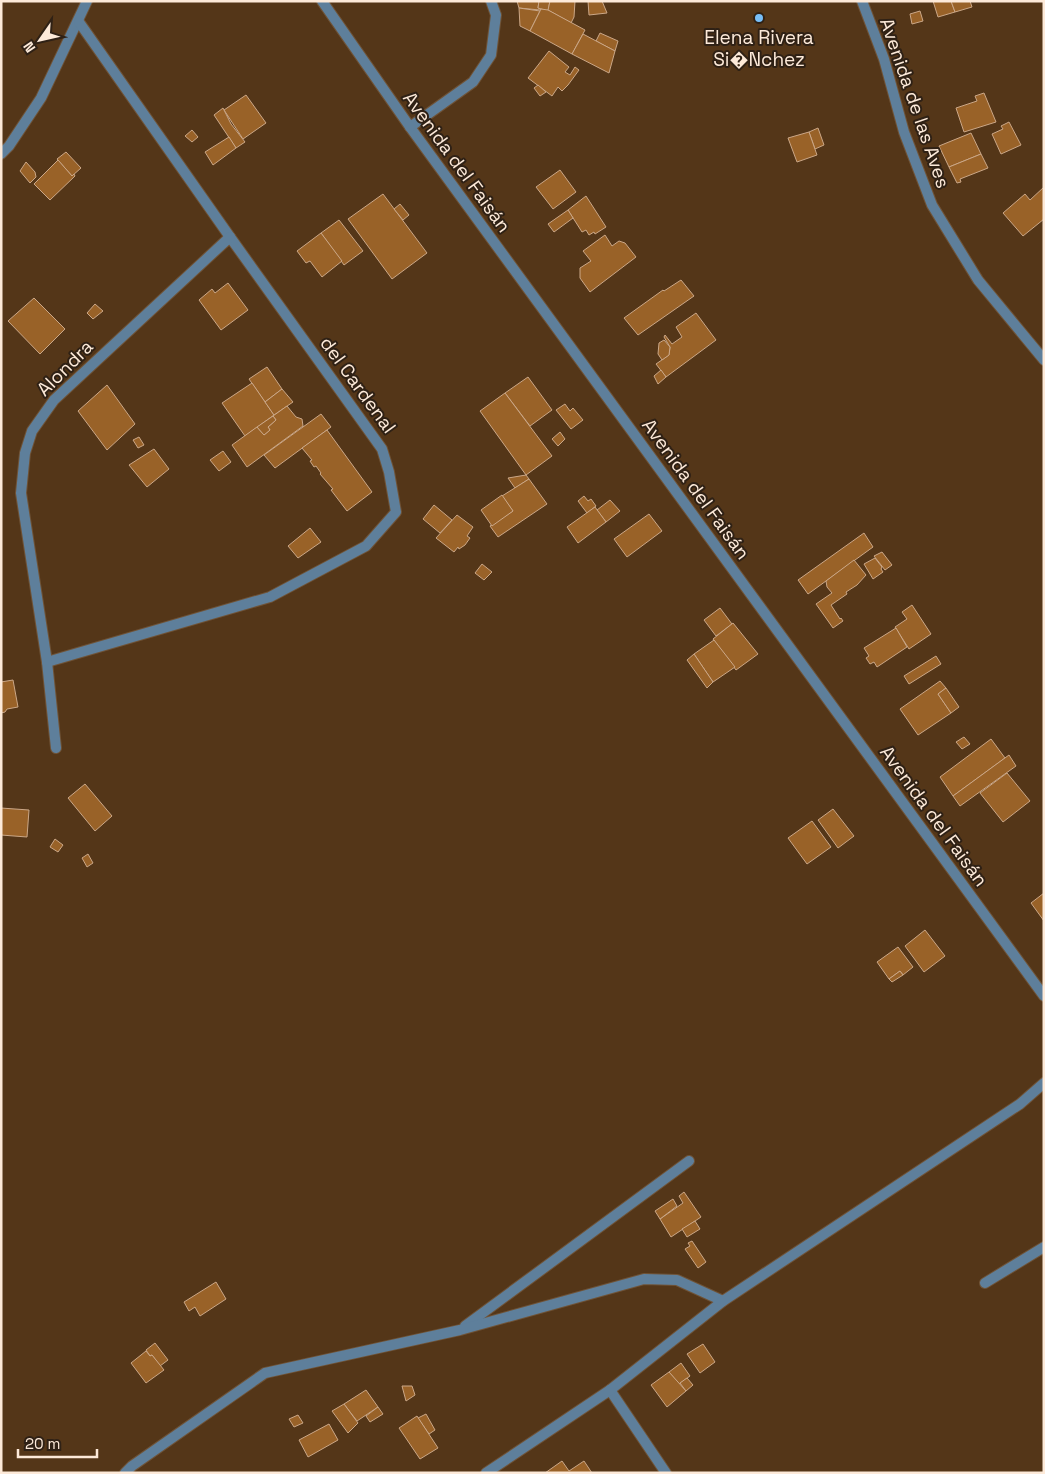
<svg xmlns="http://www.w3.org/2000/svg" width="1045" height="1474" viewBox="0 0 1045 1474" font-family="'Space Grotesk',sans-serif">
<rect width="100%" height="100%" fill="#543618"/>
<!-- building -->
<g fill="#996228" stroke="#cba787">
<path d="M517 1H539L538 8 541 9 540 10 519 8Z"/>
<path d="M539 1H550L548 11 538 8Z"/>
<path d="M550 1H575L574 17 571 23 548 10Z"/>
<path d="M588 1H602L607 13 589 15Z"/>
<path d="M933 1H951L955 12 938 17Z"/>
<path d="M951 1H970L972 7 955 12Z"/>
<path d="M519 8 540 11 530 31 520 26Z"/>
<path d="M541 9 548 10 585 30 572 54 530 31Z"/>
<path d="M920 11 923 21 912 24 910 14Z"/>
<path d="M600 33 618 41 615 51 596 41Z"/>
<path d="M583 34 615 51 609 73 572 54Z"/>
<path d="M549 51 569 67 565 72 570 75 575 67 579 70 568 85 562 91 558 87 552 96 528 78Z"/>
<path d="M538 85 546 92 540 96 534 88Z"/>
<path d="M984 93 996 122 964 132 956 108 977 101 975 96Z"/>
<path d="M246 95 266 123 243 139 224 110Z"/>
<path d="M223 108 231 124 245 142 236 148 214 115Z"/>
<path d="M1009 122 1021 145 1001 154 992 134 1003 129 1001 126Z"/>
<path d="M818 128 824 145 815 149 809 132Z"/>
<path d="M192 130 198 137 192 142 185 136Z"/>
<path d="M809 132 817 155 797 162 788 138Z"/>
<path d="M971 133 981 154 949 167 939 146Z"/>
<path d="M229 137 236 148 213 165 205 152Z"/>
<path d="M66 152 81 168 72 176 57 159Z"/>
<path d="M981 154 988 168 960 179 961 182 957 183 949 167Z"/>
<path d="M58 160 72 176 74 174 75 176 50 200 34 184Z"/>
<path d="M26 162 35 172 36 177 30 183 20 171Z"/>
<path d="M560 170 576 192 553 209 536 187Z"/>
<path d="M1044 187V219L1023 236 1003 213 1025 194 1030 200Z"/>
<path d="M383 194 427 253 392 279 348 219Z"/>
<path d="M586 196 606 227 595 234 594 232 589 235 586 230 582 232 568 210Z"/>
<path d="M400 204 409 215 403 220 394 209Z"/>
<path d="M568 210 573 218 554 232 548 224Z"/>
<path d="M339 220 363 251 344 265 321 233Z"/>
<path d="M321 233 342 261 322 277 310 261 306 263 297 251Z"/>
<path d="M605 235 612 246 619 241 625 243 636 257 590 292 580 278V268L591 261 583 251Z"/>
<path d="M681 280 694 296 638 335 624 318 663 290 664 291Z"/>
<path d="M228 283 248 310 221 330 199 300 212 289 215 293Z"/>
<path d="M34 298 65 329 40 354 8 321Z"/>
<path d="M95 304 103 311 93 319 87 313Z"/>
<path d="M696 313 716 340 666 377 656 364 669 355 670 347 664 337 665 335 672 344 682 337 676 327Z"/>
<path d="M664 340 670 347 669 355 662 360 658 354 659 343Z"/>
<path d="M267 367 282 389 265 402 249 379Z"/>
<path d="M661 370 666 377 658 384 654 376Z"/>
<path d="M528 377 552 410 530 426 505 393Z"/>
<path d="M252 383 274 415 245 436 222 403Z"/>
<path d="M107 385 135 424 107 450 78 411Z"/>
<path d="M282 389 293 402 274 415 265 402Z"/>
<path d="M505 393 552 456 526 475 480 411Z"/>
<path d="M565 404 570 411 573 408 583 420 571 429 556 410Z"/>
<path d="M287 406 296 417 302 419 303 426 247 467 232 445 257 427 264 435 270 430 268 427 276 420 273 416Z"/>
<path d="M321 414 331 427 275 468 264 455Z"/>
<path d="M273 416 276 420 268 427 270 430 264 435 257 427Z"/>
<path d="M327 430 372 492 347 511 331 490 333 489 320 474 321 473 316 466 314 467 310 461 312 460 302 448Z"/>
<path d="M560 432 565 439 558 446 552 439Z"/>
<path d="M139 437 144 445 138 448 133 440Z"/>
<path d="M154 449 169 469 147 487 129 465Z"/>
<path d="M223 451 231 462 219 471 210 460Z"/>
<path d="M526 475 529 479 515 488 508 478Z"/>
<path d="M529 479 547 504 498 537 490 526 513 511 502 496Z"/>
<path d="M502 495 513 511 492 526 481 510Z"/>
<path d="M584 496 588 501 591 499 596 506 587 513 578 501Z"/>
<path d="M610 500 620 511 606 522 597 510Z"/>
<path d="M434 505 452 520 440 533 423 519Z"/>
<path d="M595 507 606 522 578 543 567 527Z"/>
<path d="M649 514 662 531 627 557 614 539Z"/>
<path d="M457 515 473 527 467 536 470 538 465 545 459 549 458 547 454 552 436 538Z"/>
<path d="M310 528 321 542 298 558 288 546Z"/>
<path d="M864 533 873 547 808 594 798 580Z"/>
<path d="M882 552 892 565 885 570 874 556Z"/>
<path d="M875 558 882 567 881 569 883 572 873 579 864 564Z"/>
<path d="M854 560 866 575 857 585 846 592 847 594 831 605 840 619 841 618 843 621 833 628 816 604 832 593 827 587 826 581Z"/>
<path d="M482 564 492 572 484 580 475 573Z"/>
<path d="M912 605 931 634 909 649 895 627 907 619 902 612Z"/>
<path d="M720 608 732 624 716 636 704 620Z"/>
<path d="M733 623 758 654 736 670 713 639Z"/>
<path d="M896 628 907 647 877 667 874 662 870 664 866 658 869 656 864 648Z"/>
<path d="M714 640 735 667 713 682 694 654Z"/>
<path d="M694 654 713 682 707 688 687 660Z"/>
<path d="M936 656 941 664 909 684 904 676Z"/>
<path d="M13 680 18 707 7 709 5 712 1 713V682Z"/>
<path d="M940 681 946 688 938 694 951 713 918 735 900 709Z"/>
<path d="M946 688 959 707 951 713 938 694Z"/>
<path d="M964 737 970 744 962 749 956 742Z"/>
<path d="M991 739 1005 758 953 796 940 777Z"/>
<path d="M1009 755 1016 766 960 806 953 796Z"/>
<path d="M1007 773 1030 801 1003 822 980 793Z"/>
<path d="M85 784 112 816 95 831 68 798Z"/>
<path d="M1 808 29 810 27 837 1 835Z"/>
<path d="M833 809 854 836 838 848 818 820Z"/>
<path d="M812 821 831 847 807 864 788 838Z"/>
<path d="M55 839 63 845 58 852 50 847Z"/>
<path d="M88 854 93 863 87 867 82 858Z"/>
<path d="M1044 893V921L1031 903Z"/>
<path d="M925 930 945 956 924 972 905 946Z"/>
<path d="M898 947 913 967 903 975 900 971 889 979 877 962Z"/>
<path d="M900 971 903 975 892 982 889 979Z"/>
<path d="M684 1192 701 1217 671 1237 660 1219 683 1203 679 1196Z"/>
<path d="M673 1199 677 1206 660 1219 655 1211Z"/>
<path d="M695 1221 700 1229 687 1237 682 1229Z"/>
<path d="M692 1241 706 1262 698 1268 685 1249 690 1246 688 1243Z"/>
<path d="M216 1282 226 1299 200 1316 195 1307 189 1311 184 1302Z"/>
<path d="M155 1343 168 1360 160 1366 152 1355 150 1356 146 1350Z"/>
<path d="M703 1344 715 1362 700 1373 687 1354Z"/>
<path d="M146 1351 150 1356 152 1355 164 1370 146 1383 131 1363Z"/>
<path d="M681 1363 690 1376 679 1384 669 1372Z"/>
<path d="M669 1372 686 1391 667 1407 651 1385Z"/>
<path d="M687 1378 693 1385 686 1391 680 1383Z"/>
<path d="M402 1386H412L415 1395 406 1401Z"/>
<path d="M366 1390 378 1407 357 1421 344 1404Z"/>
<path d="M344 1404 358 1423 348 1433 332 1411Z"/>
<path d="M378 1407 383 1414 370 1422 366 1416Z"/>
<path d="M426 1414 435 1430 429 1434 418 1418Z"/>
<path d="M298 1415 303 1423 294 1427 289 1419Z"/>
<path d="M417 1416 438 1448 420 1459 399 1428Z"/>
<path d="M329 1424 338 1440 308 1457 299 1440Z"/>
<path d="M562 1461 569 1471 584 1461 592 1473H545Z"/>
</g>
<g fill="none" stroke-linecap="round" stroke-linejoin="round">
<defs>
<path id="service" d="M985 1283 1044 1247"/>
<g id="minor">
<path d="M322 1 410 127 1044 996"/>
<path d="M410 127 473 82 491 55 496 15 491 1"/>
<path d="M1 154 9 146 41 98 87 1"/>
<path d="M47 662 270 597 366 546 396 512 389 472 382 449 230 237 79 22"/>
<path d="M56 748 47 662 21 493 25 453 32 431 54 400 230 237"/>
<path d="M465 1326 689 1161"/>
<path d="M610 1390 666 1473"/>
<path d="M125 1473 132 1466 265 1373 460 1330 644 1279 677 1280 723 1301"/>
<path d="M486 1473 610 1390 723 1301 1020 1104 1044 1083"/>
</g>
<path id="tertiary" d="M862 1 884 59 904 132 932 205 978 280 1044 360"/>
</defs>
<!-- service casing -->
<use href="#service" stroke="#6f5337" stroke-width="12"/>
<!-- minor casing -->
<use href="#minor" stroke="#6f5337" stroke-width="12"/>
<!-- tertiary casing -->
<use href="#tertiary" stroke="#6f5337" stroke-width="12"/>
<!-- service -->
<use href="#service" stroke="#5e7f9b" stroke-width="10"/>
<!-- minor -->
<use href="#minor" stroke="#5e7f9b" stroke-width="10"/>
<!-- tertiary -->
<use href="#tertiary" stroke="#5e7f9b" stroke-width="10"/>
</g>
<!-- markers -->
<circle fill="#78bff8" stroke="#2f2115" stroke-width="2" cx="759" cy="18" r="5"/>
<g text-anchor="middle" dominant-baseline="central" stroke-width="4" stroke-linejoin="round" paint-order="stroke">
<!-- poi labels -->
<g font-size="19" fill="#fdead9" stroke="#2f2115">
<text x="759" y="37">Elena Rivera<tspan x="759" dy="22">Si�Nchez</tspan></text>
</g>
<!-- street labels -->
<g font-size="19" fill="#fdead9" stroke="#2f2115">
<text transform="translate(915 103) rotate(71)">Avenida de las Aves</text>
<text transform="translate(457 162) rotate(54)">Avenida del Faisán</text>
<text transform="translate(65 368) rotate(-45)">Alondra</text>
<text transform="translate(358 385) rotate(54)">del Cardenal</text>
<text transform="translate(696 489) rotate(54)">Avenida del Faisán</text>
<text transform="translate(934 816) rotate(54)">Avenida del Faisán</text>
</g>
</g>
<!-- border -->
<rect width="1045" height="1474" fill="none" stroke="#fdead9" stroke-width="5"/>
<!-- north arrow -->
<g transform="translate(40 40) rotate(236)" stroke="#2f2115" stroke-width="4" paint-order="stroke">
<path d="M0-4L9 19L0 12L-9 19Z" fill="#fdead9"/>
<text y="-8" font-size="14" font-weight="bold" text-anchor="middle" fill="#fdead9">N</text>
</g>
<!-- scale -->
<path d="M18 1449v8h79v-8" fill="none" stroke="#fdead9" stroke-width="2.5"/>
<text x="25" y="1449" font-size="15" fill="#fdead9" stroke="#2f2115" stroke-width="4" paint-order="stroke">20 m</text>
</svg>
